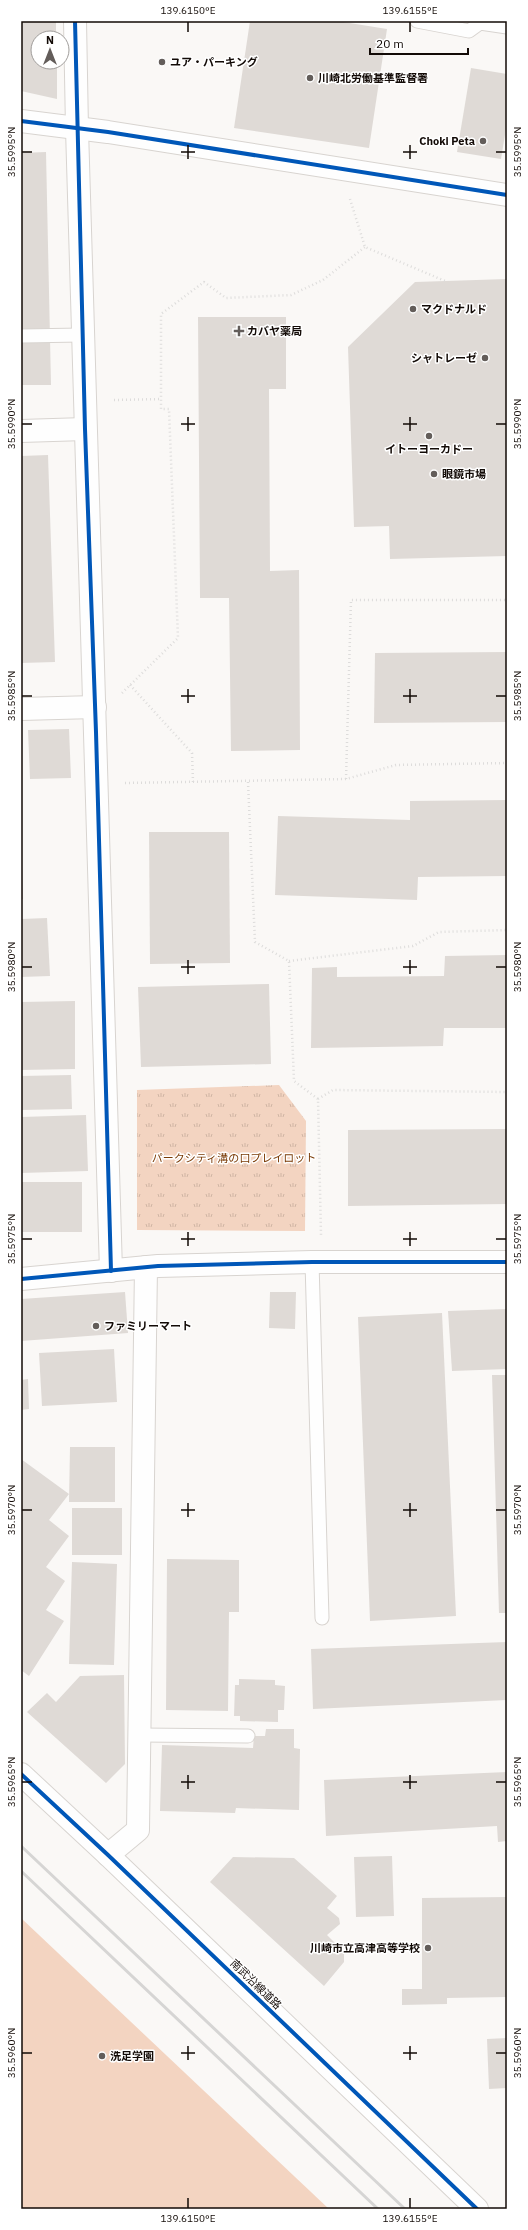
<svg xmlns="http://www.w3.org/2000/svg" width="528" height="2230" viewBox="0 0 528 2230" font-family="'IBM Plex Sans','Noto Sans JP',sans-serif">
<defs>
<pattern id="park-tufts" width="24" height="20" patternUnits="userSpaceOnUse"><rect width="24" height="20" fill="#f3d4c1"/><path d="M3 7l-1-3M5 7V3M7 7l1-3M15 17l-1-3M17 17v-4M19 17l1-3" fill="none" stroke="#cfb5a4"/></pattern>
</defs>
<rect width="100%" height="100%" fill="#faf8f6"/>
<!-- grass -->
<path fill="#f3d4c1" d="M21 1918 329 2209H21Z"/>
<!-- park -->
<path fill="url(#park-tufts)" d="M279 1085 306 1121 305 1231 137 1230V1090Z"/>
<!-- building -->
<g fill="#dfdad6">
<path d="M21 21H56V38H38V62H57V99L21 91Z"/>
<path d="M250 21H337L387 29 369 148 234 128Z"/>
<path d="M471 68 507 74V123L501 159 457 152Z"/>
<path d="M46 152 51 385H21V153Z"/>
<path d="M507 279V556L390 559 389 526 354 527 348 347 415 282Z"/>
<path d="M198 317H286V389H269L270 571 299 570 300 750 231 751 229 598H200Z"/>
<path d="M48 455 55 662 21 663V456Z"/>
<path d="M507 652V722L374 723 375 653Z"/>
<path d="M69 729 71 778 30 779 28 730Z"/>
<path d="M507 800V876L418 877 417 900 275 895 278 816 410 820V801Z"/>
<path d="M149 832H229L230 963 150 964Z"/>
<path d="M21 866H22L23 899H21Z"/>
<path d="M47 918 50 976 21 977V919Z"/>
<path d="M507 955V1028H444L443 1046 311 1048 312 968 337 967V977L444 976 445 956Z"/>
<path d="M269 984 271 1064 141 1067 138 987Z"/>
<path d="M75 1001V1069L21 1070V1002Z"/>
<path d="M71 1075 72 1109 21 1110V1076Z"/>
<path d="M86 1115 88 1171 21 1173V1117Z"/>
<path d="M507 1129V1204L348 1206V1130Z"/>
<rect x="21" y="1182" width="61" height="50"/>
<path d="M125 1292 128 1333 21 1341V1299Z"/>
<path d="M270 1292H296L295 1329 269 1328Z"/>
<path d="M507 1309V1369L452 1371 448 1311Z"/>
<path d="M442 1313 456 1616 370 1621 358 1317Z"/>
<path d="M114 1349 117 1402 42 1406 39 1353Z"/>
<path d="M492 1375H507V1613H499Z"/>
<path d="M28 1379 29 1409 21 1410V1380Z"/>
<path d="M70 1447H115V1502H69Z"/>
<path d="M21 1459 69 1494 49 1520 69 1536 46 1567 65 1581 46 1610 64 1621 29 1676 21 1670Z"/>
<rect x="72" y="1508" width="50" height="47"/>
<path d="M167 1559 239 1560V1612H229L228 1711 166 1710Z"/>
<path d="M72 1562 117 1564 114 1665 69 1664Z"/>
<path d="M507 1642V1700L313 1709 311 1649Z"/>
<path d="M124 1675 125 1764 106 1783 27 1712 47 1693 56 1702 80 1676Z"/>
<path d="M239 1679 275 1680V1685L285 1686 284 1710H278V1722L240 1721V1716H234L235 1685H239Z"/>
<path d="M266 1729H294V1748L300 1749 299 1810 236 1808 235 1813 160 1811 162 1745 253 1748 254 1736H265Z"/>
<path d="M507 1772V1841L498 1842 497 1826 326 1836 324 1780Z"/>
<path d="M392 1856 394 1916 356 1917 354 1857Z"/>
<path d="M233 1857 294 1858 337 1896 327 1908 339 1918 340 1924 327 1935 344 1952V1962L324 1986 210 1882Z"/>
<path d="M507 1897V1997L447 1998V2004L402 2005V1989H422V1898Z"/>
<path d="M507 2038V2088L489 2089 487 2039Z"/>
</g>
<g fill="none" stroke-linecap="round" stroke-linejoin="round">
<defs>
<g id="lane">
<path d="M417 21 469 31 480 23 507 27"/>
<path d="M21 336 82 335"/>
<path d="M312 1262 322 1618"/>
<path d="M140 1735 248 1736"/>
</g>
<g id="street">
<path d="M75 21 77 129"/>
<path d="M21 121 108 132 507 195"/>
<path d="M21 431 85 429"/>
<path d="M21 709 95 707"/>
<path d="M108 1855 138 1830 146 1267"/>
</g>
<g id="secondary">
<path d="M77 129 111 1271"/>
<path d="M21 1279 158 1266 312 1262H507"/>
<path d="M21 1774 108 1855 477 2209"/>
</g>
</defs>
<!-- lane casing -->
<use href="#lane" stroke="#d8d4d0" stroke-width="15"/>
<!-- street casing -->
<use href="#street" stroke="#d8d4d0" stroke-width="24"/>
<!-- secondary casing -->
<use href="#secondary" stroke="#d8d4d0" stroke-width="24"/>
<!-- path -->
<g stroke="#dddcdb" stroke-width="2.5" stroke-dasharray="1 3" stroke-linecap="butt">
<path d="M350 199 365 247 445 281"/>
<path d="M114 400 161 399"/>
<path d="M130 685 192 753 193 782"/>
<path d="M122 693 178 638 169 409H161V314L204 282 226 298 291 295 323 280 365 247"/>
<path d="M346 779 351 600H507"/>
<path d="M248 782 255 942 289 961 294 1081 318 1099 321 1235"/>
<path d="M125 783 346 779 396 765 507 763"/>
<path d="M289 961 413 946 439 932 507 930"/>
<path d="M318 1099 333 1090 507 1092"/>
</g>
<!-- lane -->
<use href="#lane" stroke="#fefefe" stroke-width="13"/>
<!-- street -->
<use href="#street" stroke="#fefefe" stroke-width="22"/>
<!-- secondary -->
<use href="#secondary" stroke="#fefefe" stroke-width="22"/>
<!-- rail -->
<g stroke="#d6d5d4" stroke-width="3">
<path d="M21 1846 405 2209"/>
<path d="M21 1871 378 2209"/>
</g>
<defs>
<g id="cycleway">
<path d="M75 21 85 429 96 732 111 1271"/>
<path d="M21 121 108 132 507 195"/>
<path d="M21 1279 158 1266 312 1262H507"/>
<path d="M21 1774 108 1855 477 2209"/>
</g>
</defs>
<!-- cycleway casing -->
<use href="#cycleway" stroke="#fff" stroke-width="6"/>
<!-- cycleway -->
<use href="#cycleway" stroke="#0057b8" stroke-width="4"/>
</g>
<!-- ticks -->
<path fill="none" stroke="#120a06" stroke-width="1.5" d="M188 22V32M410 22V32M188 145V159M410 145V159M22 152H32M181 152H195M403 152H417M496 152H506M188 417V431M410 417V431M22 424H32M181 424H195M403 424H417M496 424H506M188 689V703M410 689V703M22 696H32M181 696H195M403 696H417M496 696H506M188 960V974M410 960V974M22 967H32M181 967H195M403 967H417M496 967H506M188 1232V1246M410 1232V1246M22 1239H32M181 1239H195M403 1239H417M496 1239H506M188 1503V1517M410 1503V1517M22 1510H32M181 1510H195M403 1510H417M496 1510H506M188 1775V1789M410 1775V1789M22 1782H32M181 1782H195M403 1782H417M496 1782H506M188 2046V2060M410 2046V2060M22 2053H32M181 2053H195M403 2053H417M496 2053H506M188 2198V2208M410 2198V2208"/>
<!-- markers -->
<g fill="#635d5a" stroke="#fff" stroke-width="1.5">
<circle cx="162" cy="62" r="4"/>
<circle cx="310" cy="78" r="4"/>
<circle cx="483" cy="141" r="4"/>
<circle cx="413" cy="309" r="4"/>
<path d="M237 325h4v4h4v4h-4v4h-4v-4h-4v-4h4z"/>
<circle cx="485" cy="358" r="4"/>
<circle cx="429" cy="436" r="4"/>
<circle cx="434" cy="474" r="4"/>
<circle cx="96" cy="1326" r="4"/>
<circle cx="428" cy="1948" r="4"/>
<circle cx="102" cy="2056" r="4"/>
</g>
<g text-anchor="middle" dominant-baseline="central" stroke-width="3" stroke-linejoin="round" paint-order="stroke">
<!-- poi labels -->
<g font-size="11" font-weight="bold" fill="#120a06" stroke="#fff" text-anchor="start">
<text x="170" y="62">ユア・パーキング</text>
<text x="318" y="78">川崎北労働基準監督署</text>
<text x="475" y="141" text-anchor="end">Choki Peta</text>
<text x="421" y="309">マクドナルド</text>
<text x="247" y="331">カバヤ薬局</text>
<text x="477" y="358" text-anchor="end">シャトレーゼ</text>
<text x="429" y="449" text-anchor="middle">イトーヨーカドー</text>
<text x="442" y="474">眼鏡市場</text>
<text x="104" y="1326">ファミリーマート</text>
<text x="420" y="1948" text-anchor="end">川崎市立高津高等学校</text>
<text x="110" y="2056">洗足学園</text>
</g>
<!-- park labels -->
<g font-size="11" fill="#793a05" stroke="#fff">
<text x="234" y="1158">パークシティ溝の口プレイロット</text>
</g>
<!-- street labels -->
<g font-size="11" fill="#120a06" stroke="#fff">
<text transform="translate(256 1984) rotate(44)">南武沿線道路</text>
</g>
</g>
<!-- border -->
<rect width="528" height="2230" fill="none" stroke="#ffffff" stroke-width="44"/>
<!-- north arrow -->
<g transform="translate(50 50)"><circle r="19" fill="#ffffff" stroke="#a09d9b"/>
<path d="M0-3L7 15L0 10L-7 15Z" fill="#635d5a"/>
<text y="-6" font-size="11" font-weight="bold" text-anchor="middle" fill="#120a06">N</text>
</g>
<!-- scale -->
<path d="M370 48v6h98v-6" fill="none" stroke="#120a06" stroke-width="2"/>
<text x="376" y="48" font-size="12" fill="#120a06" stroke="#ffffff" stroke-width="3" paint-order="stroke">20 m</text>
<rect x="22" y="22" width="484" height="2186" fill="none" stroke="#120a06" stroke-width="1.5"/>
<g font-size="10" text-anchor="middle" fill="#120a06">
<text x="188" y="14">139.6150°E</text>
<text x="410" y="14">139.6155°E</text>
<text transform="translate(11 152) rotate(-90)" y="4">35.5995°N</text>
<text transform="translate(517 152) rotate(-90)" y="4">35.5995°N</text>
<text transform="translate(11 424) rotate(-90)" y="4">35.5990°N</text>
<text transform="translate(517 424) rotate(-90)" y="4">35.5990°N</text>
<text transform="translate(11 696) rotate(-90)" y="4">35.5985°N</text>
<text transform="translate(517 696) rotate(-90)" y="4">35.5985°N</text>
<text transform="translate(11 967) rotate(-90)" y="4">35.5980°N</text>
<text transform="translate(517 967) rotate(-90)" y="4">35.5980°N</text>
<text transform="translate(11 1239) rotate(-90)" y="4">35.5975°N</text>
<text transform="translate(517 1239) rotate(-90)" y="4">35.5975°N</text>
<text transform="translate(11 1510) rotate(-90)" y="4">35.5970°N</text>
<text transform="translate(517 1510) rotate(-90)" y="4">35.5970°N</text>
<text transform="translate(11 1782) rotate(-90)" y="4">35.5965°N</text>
<text transform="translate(517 1782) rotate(-90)" y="4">35.5965°N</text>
<text transform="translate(11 2053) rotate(-90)" y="4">35.5960°N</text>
<text transform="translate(517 2053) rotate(-90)" y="4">35.5960°N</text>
<text x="188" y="2222">139.6150°E</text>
<text x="410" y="2222">139.6155°E</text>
</g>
</svg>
